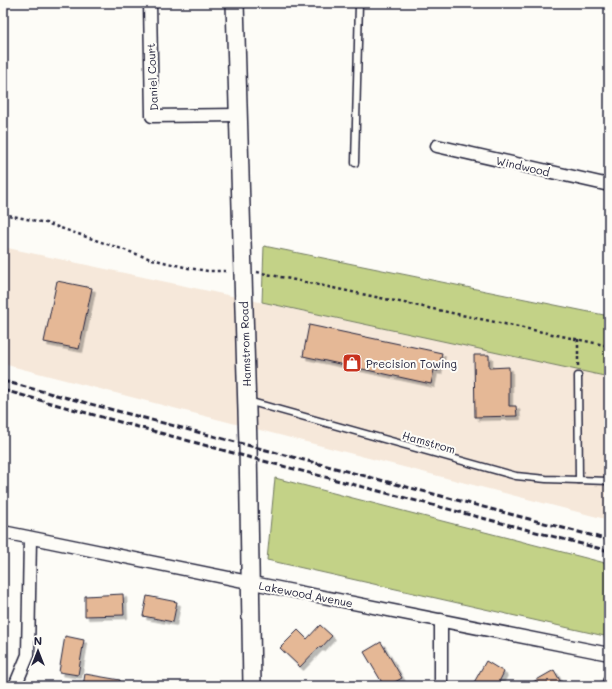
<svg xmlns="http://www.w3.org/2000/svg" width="612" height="689" viewBox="0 0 612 689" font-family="Mali,sans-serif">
<defs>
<filter id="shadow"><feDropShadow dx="3.5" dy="3.5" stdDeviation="0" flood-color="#0004"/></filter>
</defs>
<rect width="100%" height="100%" fill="#fdfcf7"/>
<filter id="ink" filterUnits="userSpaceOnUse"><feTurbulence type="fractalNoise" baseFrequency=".025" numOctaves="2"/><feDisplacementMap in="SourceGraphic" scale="8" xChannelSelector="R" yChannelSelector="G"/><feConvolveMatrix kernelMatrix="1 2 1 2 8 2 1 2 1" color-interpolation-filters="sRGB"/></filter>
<g filter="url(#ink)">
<!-- built -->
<path fill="#f6e8da" d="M3 247 609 377V520L3 364Z"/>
<!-- green -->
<g fill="#c3d287" stroke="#727a61">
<path d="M264 246 609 316V377L262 302Z"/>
<path d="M275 478 609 564V637L267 560Z"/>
</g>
<!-- building -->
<g fill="#e5b896" stroke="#22223b" filter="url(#shadow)">
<path d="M57 281 92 288 79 349 44 342Z"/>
<path d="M309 325 442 353 438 371 434 370 431 384 303 356Z"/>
<path d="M474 355H489V368L509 367V406H516L517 416 475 417Z"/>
<path d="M123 594 124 615 85 616V596Z"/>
<path d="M147 596 177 602 173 622 143 616Z"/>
<path d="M320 625 332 636 321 648 319 647 300 667 280 648 298 630 307 639Z"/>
<path d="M65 636 84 640 78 675 59 672Z"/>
<path d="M381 642 402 678 388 686H384L364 652Z"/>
<path d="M486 661 504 672 497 686H472Z"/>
<path d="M554 670 563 686H526Z"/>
<path d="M85 674 120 680V686H83Z"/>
</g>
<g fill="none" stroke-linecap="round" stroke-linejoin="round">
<defs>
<g id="lane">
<path d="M355 163 359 3"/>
<path d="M578 376 579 480"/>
<path d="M248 401 516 476 546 479 609 481"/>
</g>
<g id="street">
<path d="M150 3 152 116 238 115"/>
<path d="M437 146 609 185"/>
<path d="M3 532 263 585 609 654"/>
<path d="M441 620V686"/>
<path d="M15 686 28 655 30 538"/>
<path d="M609 686V682"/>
</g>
<path id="secondary" d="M235 3 248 445 252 686"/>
</defs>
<!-- lane casing -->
<use href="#lane" stroke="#22223b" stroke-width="9"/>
<!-- street casing -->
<use href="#street" stroke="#22223b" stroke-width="15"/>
<!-- secondary casing -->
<use href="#secondary" stroke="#22223b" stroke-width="20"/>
<!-- path -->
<g stroke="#22223b" stroke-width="2.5" stroke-dasharray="3 3" stroke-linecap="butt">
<path d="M3 214 46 223 148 258 188 268 208 271H228"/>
<path d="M257 272 609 346"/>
<path d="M578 339V367"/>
</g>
<!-- lane -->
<use href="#lane" stroke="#fdfcf7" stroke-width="6"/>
<!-- street -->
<use href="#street" stroke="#fdfcf7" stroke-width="12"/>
<!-- secondary -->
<use href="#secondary" stroke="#fdfcf7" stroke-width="17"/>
<!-- rail -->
<g stroke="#22223b" stroke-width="3" stroke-dasharray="6 3" stroke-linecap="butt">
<path d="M3 381 609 540"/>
<path d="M3 390 248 457 609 551"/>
</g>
</g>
</g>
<!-- icons -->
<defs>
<symbol id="shop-square" viewBox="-11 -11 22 22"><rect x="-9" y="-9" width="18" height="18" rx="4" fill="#c8321e" stroke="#fdfcf7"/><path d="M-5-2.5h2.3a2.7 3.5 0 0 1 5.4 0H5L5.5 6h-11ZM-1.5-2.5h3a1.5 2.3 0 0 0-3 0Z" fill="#fff"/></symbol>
</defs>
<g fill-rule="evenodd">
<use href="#shop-square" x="341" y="352" width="22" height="22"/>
</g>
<g text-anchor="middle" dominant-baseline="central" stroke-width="4" stroke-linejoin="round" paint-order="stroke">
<!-- street labels -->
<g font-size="11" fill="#22223b" stroke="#fdfcf7">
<text transform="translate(152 77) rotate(-93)">Daniel Court</text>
<text transform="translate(523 166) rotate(13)">Windwood</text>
<text transform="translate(245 344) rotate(-92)">Hamstrom Road</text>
<text transform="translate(429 442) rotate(16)">Hamstrom</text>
<text transform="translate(306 594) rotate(11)">Lakewood Avenue</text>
</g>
<!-- poi labels -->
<g font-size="11" fill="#22223b" stroke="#fdfcf7" text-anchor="start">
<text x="366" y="363">Precision Towing</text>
</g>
</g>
<!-- margin -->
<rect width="612" height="689" fill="none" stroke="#fdfcf7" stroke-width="16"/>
<rect x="8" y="8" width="596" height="673" fill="none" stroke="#22223b" stroke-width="1.5" filter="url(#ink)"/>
<!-- north arrow -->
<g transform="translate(38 651)" stroke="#fdfcf7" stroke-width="3" paint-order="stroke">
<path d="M0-3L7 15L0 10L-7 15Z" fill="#22223b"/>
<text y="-6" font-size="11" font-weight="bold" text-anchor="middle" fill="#22223b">N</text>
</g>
</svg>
